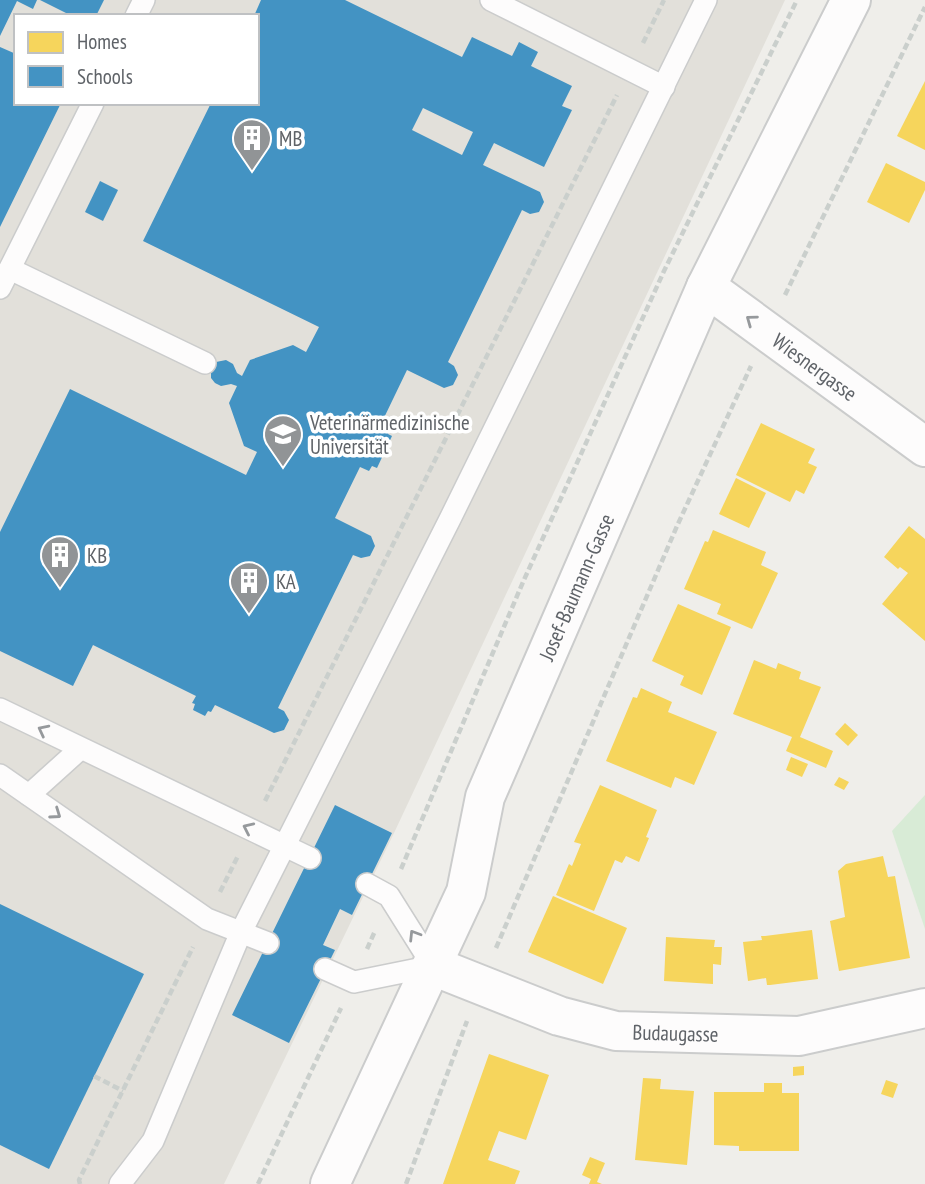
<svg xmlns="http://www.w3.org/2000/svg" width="925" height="1184" viewBox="0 0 925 1184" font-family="'PT Sans Narrow',sans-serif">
<rect width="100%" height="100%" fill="#efeeea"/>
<!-- education -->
<path fill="#e2e0da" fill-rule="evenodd" d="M0 0H785L394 833 224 1184H0ZM16 16H257V103H16Z"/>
<!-- green -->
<path fill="#d8ebd6" d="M925 795V929L892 831Z"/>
<!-- homes -->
<g fill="#f6d55c">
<path d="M925 81V150L897 136Z"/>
<path d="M886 163 925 182V190L909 223 867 202Z"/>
<path d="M761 423 815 449 808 463 817 467 804 494 796 490 790 502 736 475Z"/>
<path d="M736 478 766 493 749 528 719 514Z"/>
<path d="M909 526 925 539V641L882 604 908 573 900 567 898 569 884 557Z"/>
<path d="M713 530 766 552 761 565 778 573 752 629 717 614 721 604 684 589 705 541 708 542Z"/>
<path d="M678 604 731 627 702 695 680 685 684 676 652 661Z"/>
<path d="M754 660 776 669 778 663 801 672 799 679 821 687 800 737 833 751 826 768 786 751 792 737 733 714Z"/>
<path d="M641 688 672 702 668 712 717 732 694 785 675 777 671 788 606 761 633 697 637 698Z"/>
<path d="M845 723 858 735 848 746 835 734Z"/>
<path d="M791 757 808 764 802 777 786 770Z"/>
<path d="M839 777 849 782 844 790 834 785Z"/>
<path d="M600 785 657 810 646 837 649 838 639 862 626 856 622 863 615 860 594 911 556 895 569 864 572 866 581 844 574 842Z"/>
<path d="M883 856 888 877 895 876 910 958 839 971 830 921 845 917 838 871 846 864Z"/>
<path d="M553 896 627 928 603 984 528 952Z"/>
<path d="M812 930 818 979 770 985H767L766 978 748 981 743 942 762 940 761 936H765Z"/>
<path d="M666 937 715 940 714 947H722L721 965 713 964V984L664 981Z"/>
<path d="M489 1054 549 1075 526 1140 499 1131 488 1160 520 1171 515 1184H443Z"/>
<path d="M804 1066V1075L793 1076V1067Z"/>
<path d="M643 1078 661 1079 660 1089 694 1091 687 1165 635 1160Z"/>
<path d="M886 1080 898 1084 893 1098 881 1094Z"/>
<path d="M764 1083H782V1093H799V1151H739V1146L714 1145V1092H764Z"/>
<path d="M590 1157 605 1163 597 1182 602 1184H589L591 1179 582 1175Z"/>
</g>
<!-- schools -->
<g fill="#4393c3" fill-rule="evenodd">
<path d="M0 0H37L33 9 17 1 0 36Z"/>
<path d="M40 0H104L96 16H72Z"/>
<path d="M261 0H345L462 57 472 37 512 56 519 42 538 52 531 66 572 86 562 106 572 110 544 167 494 143 483 165 540 192 544 202 539 212 530 214 522 210 448 362 454 366 458 375 453 385 444 388 407 370 381 424 390 429 388 434 392 436 377 468 372 466 369 471 360 467 335 518 371 536 375 546 370 556 361 558 353 555 278 708 284 711 289 720 284 730 274 733 215 705 211 712 208 711 205 716 193 710 195 704 192 703 196 696 93 645 73 686 0 651V532L70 389 246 475 257 452 244 446 229 403 237 386 231 384 221 386 215 383 211 378V370L216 362 226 360 233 364 237 373 242 376 250 360 293 345 306 352 319 327 143 241 211 103H257V16H254ZM423 108 473 132 462 155 412 130Z"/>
<path d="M0 47 16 54V103H61L0 227Z"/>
<path d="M100 181 118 190 103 221 85 212Z"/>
<path d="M335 805 392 833 352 915 340 909 323 945 335 950 289 1043 232 1015Z"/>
<path d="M0 904 144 974 49 1169 0 1145Z"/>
</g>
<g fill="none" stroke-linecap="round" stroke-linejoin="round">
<defs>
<g id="service">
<path d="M491 0 664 87"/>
<path d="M136 16 144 0"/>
<path d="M10 269 205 363"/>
<path d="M0 288 93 103"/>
<path d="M0 709 310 858"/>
<path d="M0 775 207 919 268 943"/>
<path d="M29 795 80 749"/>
<path d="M325 969 354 982 433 966 389 896 367 884"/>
<path d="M120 1184 153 1141 241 932 450 519 706 0"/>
</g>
<g id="minor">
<path id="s1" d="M706 287 925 447"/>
<path id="s2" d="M433 966 559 1016 616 1031 799 1036 925 1008"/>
</g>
<g id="tertiary">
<path id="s3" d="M330 1184 466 892 485 797 706 287 851 0"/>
</g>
</defs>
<!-- service casing -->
<use href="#service" stroke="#cbcccc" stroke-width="24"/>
<!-- minor casing -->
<use href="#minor" stroke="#cbcccc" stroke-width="42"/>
<!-- tertiary casing -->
<use href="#tertiary" stroke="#cbcccc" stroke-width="42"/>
<!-- path -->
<g stroke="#cacfcc" stroke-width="4.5" stroke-dasharray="7 3.5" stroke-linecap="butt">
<path d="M643 43 664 0"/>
<path d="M785 295 925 7"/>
<path d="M265 801 617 95"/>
<path d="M401 869 523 582 664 271 797 0"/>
<path d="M220 892 238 856"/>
<path d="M496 948 677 526 751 366"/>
<path d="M367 949 375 931"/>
<path d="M94 1076 123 1091"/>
<path d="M80 1184 79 1180 193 947"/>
<path d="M258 1184 341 1008"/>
<path d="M406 1184 467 1021"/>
</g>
<!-- service -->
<use href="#service" stroke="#fdfcfc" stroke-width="21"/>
<!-- minor -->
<use href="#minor" stroke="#fdfcfc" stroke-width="38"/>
<!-- tertiary -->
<use href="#tertiary" stroke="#fdfcfc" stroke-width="38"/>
</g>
<!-- one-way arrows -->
<defs><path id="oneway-chevron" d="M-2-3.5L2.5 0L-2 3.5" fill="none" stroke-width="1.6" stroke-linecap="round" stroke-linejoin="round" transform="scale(1.75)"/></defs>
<g stroke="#96999c">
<use href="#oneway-chevron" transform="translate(751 320) rotate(-144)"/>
<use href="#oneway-chevron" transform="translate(43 730) rotate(-153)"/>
<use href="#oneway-chevron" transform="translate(56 814) rotate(35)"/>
<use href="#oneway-chevron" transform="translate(248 828) rotate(-155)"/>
<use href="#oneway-chevron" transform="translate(414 935) rotate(-122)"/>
</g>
<!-- icons -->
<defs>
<symbol id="building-pin" viewBox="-11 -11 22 30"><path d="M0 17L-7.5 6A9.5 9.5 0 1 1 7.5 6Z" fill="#919496" stroke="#fff"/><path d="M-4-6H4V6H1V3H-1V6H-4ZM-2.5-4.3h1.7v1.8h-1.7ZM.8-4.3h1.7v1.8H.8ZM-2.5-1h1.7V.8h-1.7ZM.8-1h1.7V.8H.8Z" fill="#fff"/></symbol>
<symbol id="university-pin" viewBox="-11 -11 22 30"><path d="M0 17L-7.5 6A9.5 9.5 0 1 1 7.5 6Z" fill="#919496" stroke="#fff"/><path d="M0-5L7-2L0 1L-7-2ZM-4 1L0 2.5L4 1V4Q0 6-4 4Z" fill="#fff"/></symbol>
</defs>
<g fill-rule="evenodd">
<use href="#building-pin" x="230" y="116" width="44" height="60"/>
<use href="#university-pin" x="261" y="412" width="44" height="60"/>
<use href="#building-pin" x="38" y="533" width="44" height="60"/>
<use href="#building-pin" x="227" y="559" width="44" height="60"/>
</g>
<g text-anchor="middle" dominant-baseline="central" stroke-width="7" stroke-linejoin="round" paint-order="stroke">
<!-- poi labels -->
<g font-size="21" fill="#5f6368" stroke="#fff" text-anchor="start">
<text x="279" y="138">MB</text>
<text x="310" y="422">Veterinärmedizinische<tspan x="310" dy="24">Universität</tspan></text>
<text x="87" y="555">KB</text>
<text x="276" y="581">KA</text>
</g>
<!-- street labels -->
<g font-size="21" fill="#5f6368" stroke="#fff">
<text stroke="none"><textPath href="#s1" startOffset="135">Wiesnergasse</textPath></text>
<text stroke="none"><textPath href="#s3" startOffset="648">Josef-Baumann-Gasse</textPath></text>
<text stroke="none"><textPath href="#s2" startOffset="254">Budaugasse</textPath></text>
</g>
</g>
<!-- legend -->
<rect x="14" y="14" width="245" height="91" fill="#ffffff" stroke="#bfc1c3" stroke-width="2"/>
<rect x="28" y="32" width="35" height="21" fill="#f6d55c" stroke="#bfc1c3" stroke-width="2"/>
<text x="77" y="49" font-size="21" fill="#5f6368">Homes</text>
<rect x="28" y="66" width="35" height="21" fill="#4393c3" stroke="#bfc1c3" stroke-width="2"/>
<text x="77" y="84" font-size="21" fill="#5f6368">Schools</text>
</svg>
